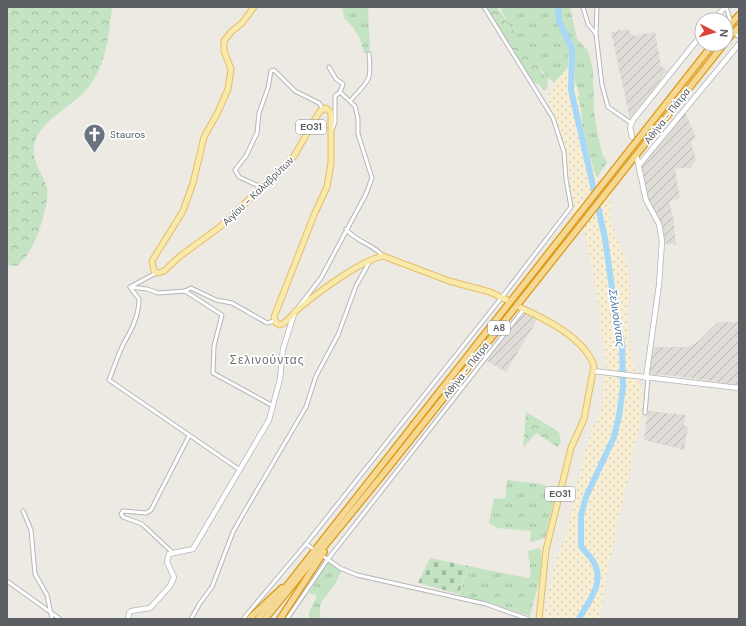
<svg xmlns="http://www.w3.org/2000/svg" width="746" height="626" viewBox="0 0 746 626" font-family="'DM Sans',sans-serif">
<defs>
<pattern id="industrial-furrows" width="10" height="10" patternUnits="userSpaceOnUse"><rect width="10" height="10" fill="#dfdcd8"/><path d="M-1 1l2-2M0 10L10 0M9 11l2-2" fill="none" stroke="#b8b6b3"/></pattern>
<pattern id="grass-tufts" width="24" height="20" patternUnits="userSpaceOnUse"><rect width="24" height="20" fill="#c3e3c2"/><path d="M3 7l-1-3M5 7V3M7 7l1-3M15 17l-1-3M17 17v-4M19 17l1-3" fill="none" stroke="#a1bba1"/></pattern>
<pattern id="forest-crowns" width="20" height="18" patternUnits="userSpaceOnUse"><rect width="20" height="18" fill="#c3e3c2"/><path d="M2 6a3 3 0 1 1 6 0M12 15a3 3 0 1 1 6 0" fill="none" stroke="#a1bba1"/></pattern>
<pattern id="sand-dots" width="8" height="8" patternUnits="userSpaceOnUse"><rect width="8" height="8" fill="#f7eed4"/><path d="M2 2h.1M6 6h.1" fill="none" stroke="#d6ceb9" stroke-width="1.8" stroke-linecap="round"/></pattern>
<pattern id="cemetery-stones" width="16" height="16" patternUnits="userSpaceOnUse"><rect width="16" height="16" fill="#c3e3c2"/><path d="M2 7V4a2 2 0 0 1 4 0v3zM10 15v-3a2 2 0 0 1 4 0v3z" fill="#a1bba1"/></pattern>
</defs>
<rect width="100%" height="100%" fill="#edeae3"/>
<!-- industrial -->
<g fill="url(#industrial-furrows)">
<path d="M628 29 633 36 655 32 661 66 667 71 630 119 611 32Z"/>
<path d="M685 112 696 138 691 142 696 160 691 168H675L680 198 669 202 673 216 676 245 664 243 662 227 649 206 640 166Z"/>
<path d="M525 312 537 320 506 372 487 361Z"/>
<path d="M718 322H739V385L677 376 648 374 652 347H688L699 341Z"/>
<path d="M648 411 685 415 684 426 688 427 684 450 644 440Z"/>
</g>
<!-- grass -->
<g fill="url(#grass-tufts)">
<path d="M342 7H368L370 53H364L360 39 353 27 344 18Z"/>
<path d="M500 7H570L577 39 588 51 593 70 594 111 598 137 603 156 607 162 597 178 594 173 582 125 581 108 578 98 579 90 575 84 573 52 569 51 568 67 554 83C532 63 512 34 500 7Z"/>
<path d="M507 480 540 484 557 490 545 538 531 542 530 541 531 531 497 528 489 523 494 498 505 499Z"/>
<path d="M540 548C546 568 534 597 530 616L486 602 459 597 468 566 528 578 531 576 528 551Z"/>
<path d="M328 560 342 571C339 575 337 581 334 586 327 596 316 603 321 617L309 619V612L317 596 309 593Z"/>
</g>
<!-- forest -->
<g fill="url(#forest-crowns)">
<path d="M7 7H112C109 35 106 65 88 88 73 106 42 119 35 142 29 159 43 173 47 188 50 202 37 240 29 252 26 257 21 262 17 266L7 265Z"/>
<path d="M486 7H497L542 73 548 78 547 89 544 91 539 84 532 82Z"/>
<path d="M526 412 559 432 561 442 558 447 536 433 523 448Z"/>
</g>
<!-- sand -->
<g fill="url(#sand-dots)">
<path d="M569 51 573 52 575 84 579 90C576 105 590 167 599 181L574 214C566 173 566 136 547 98L554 83 568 68Z"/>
<path d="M611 190 610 218 628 267 630 291 627 316 630 349 642 391V416L607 572 600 619H543L553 569 566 535 585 449 602 406 606 362 593 271 583 225Z"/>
</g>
<!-- cemetery -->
<path fill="url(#cemetery-stones)" d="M430 558 468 566 459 594 418 583Z"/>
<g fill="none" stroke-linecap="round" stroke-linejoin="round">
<!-- river -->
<path stroke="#a8d8f8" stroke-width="6" d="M558 7 559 21 572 49 571 90 605 238 615 310 622 343 623 387 619 416 614 437 586 497 581 516V546C584 552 590 555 593 561 606 582 589 600 579 619"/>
<!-- street-tunnel -->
<path stroke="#c8c7c3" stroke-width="3" stroke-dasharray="3 1.5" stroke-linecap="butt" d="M410 422 422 425"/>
<defs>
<g id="street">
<path d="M583 7 588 24 596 34 602 85 608 107 631 123"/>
<path d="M726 7 730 19"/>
<path d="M596 34 597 7"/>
<path d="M736 34 739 37"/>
<path d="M329 67 336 79 343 84 340 92"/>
<path d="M351 100C368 80 372 83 369 54"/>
<path d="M261 187 239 177 235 170 246 156 257 133 259 113 268 88 271 71 274 70 295 91 319 103 323 109"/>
<path d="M346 229C356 242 373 244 383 256"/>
<path d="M156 273 130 287 139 299C139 315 132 329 124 343 118 354 114 368 109 380L240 470"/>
<path d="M130 287 147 289 158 293 185 291 222 315 214 346 213 373 273 406"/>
<path d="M185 291 191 288 216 300 232 303 267 323 274 321"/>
<path d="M297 309 321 278 366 194 372 178 358 134V119L355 106 340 92 335 96V122L333 128"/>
<path d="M645 413 648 378"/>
<path d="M23 511 31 530 35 574 47 595 52 619"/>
<path d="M306 544 312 548"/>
<path d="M173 553 142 524 123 517 121 514 123 511 146 513 151 510 189 436"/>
<path d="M323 556 340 568 357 575 486 604 528 619"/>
<path d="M7 581 60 619"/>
<path d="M191 619 200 603 212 587 233 532 242 516 306 407 316 376 338 335 356 286 370 261"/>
<path d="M243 619 306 544 502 297 571 207 566 179 564 152 553 118 484 7"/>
<path d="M287 619 328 559 524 309"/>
</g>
<g id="secondary">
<path d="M714 20 725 7"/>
<path d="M632 137 630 127 633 120 702 34"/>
<path d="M637 158 646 200 659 224 662 241 659 285 646 378"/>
<path d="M639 165 739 44"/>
<path d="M593 371 739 388"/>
<path d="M128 619 129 613 131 611 150 608 170 586 174 577 167 562 169 554 193 549 269 420 280 379 283 349 295 311"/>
</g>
<g id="primary">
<path d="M254 7 242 23 231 32 224 41V51L231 69 228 89 218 112 204 137 193 183 183 211 152 261 154 271 158 273 164 271 179 257 221 226 283 167 294 156 320 111 326 108 331 113V163L327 187 314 215 276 312 274 317 276 323 280 325C287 323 291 315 296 311 314 295 361 260 383 256L449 281 490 292 507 300"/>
<path d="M519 307C544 318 585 338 594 366L584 419 571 448 546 550 539 619"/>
</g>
<g id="highway">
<path d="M726 29 739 15"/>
<path d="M726 41 739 27"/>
<path d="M249 619 282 588"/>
<path d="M258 619 289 583 713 44"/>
<path d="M265 619 389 467 724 44"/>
<path d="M280 619 324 552"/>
</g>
</defs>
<!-- street casing -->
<use href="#street" stroke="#b4b6b9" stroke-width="5"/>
<!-- secondary casing -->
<use href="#secondary" stroke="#b2b6ba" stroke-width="6"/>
<!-- primary casing -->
<use href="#primary" stroke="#e6bd63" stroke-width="7"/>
<!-- highway casing -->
<use href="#highway" stroke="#de9812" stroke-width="8"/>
<!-- street -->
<use href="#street" stroke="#fff" stroke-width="3"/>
<!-- secondary -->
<use href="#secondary" stroke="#fff" stroke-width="4.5"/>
<!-- primary -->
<use href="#primary" stroke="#f8eaad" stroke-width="5"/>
<!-- highway -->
<use href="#highway" stroke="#f4d893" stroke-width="5.5"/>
</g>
<!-- icons -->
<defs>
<symbol id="church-pin" viewBox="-11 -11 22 30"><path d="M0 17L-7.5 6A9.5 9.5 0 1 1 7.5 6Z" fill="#6b7280" stroke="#fff"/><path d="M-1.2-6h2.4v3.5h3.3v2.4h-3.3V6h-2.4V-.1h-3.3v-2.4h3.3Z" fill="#fff"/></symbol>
</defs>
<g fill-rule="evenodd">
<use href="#church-pin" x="82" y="122" width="25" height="34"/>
</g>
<g text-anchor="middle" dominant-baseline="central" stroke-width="3.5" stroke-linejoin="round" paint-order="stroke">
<!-- shield labels -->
<g fill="#fff" stroke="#8c8f92" stroke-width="1">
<rect x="296" y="120" width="30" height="14" rx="3"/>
<rect x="488" y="321" width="22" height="14" rx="3"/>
<rect x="545" y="487" width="30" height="14" rx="3"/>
</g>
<g font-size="9" font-weight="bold" fill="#5b5f63">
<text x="311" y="127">ΕΟ31</text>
<text x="499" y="328">Α8</text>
<text x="560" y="494">ΕΟ31</text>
</g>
<!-- street labels -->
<g font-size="10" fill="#5b5f63" stroke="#fff">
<text transform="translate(667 116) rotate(-52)">Αθήνα - Πάτρα</text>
<text transform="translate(258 191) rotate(-44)">Αιγίου - Καλαβρύτων</text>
<text transform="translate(466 370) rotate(-52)">Αθήνα - Πάτρα</text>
</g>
<!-- worship labels -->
<g font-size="10" fill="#5b616d" stroke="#fff" text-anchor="start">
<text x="110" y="134">Stauros</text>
</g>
<!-- water labels -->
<g font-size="11" font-style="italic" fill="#4779a8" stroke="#fff">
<text transform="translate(617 318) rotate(82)">Σελινούντας</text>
</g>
<!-- quarter labels -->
<g font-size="12" letter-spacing="1" fill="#6d7175" stroke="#fff">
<text x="267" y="360">Σελινούντας</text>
</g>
</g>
<!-- border -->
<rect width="746" height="626" fill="none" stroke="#5b5f63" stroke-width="16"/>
<!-- north arrow -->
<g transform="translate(714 32) rotate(96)"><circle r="19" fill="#ffffff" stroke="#bdbfc1"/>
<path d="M0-3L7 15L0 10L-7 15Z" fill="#db433b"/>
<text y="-6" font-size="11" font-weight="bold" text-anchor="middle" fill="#5b5f63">N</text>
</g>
</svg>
